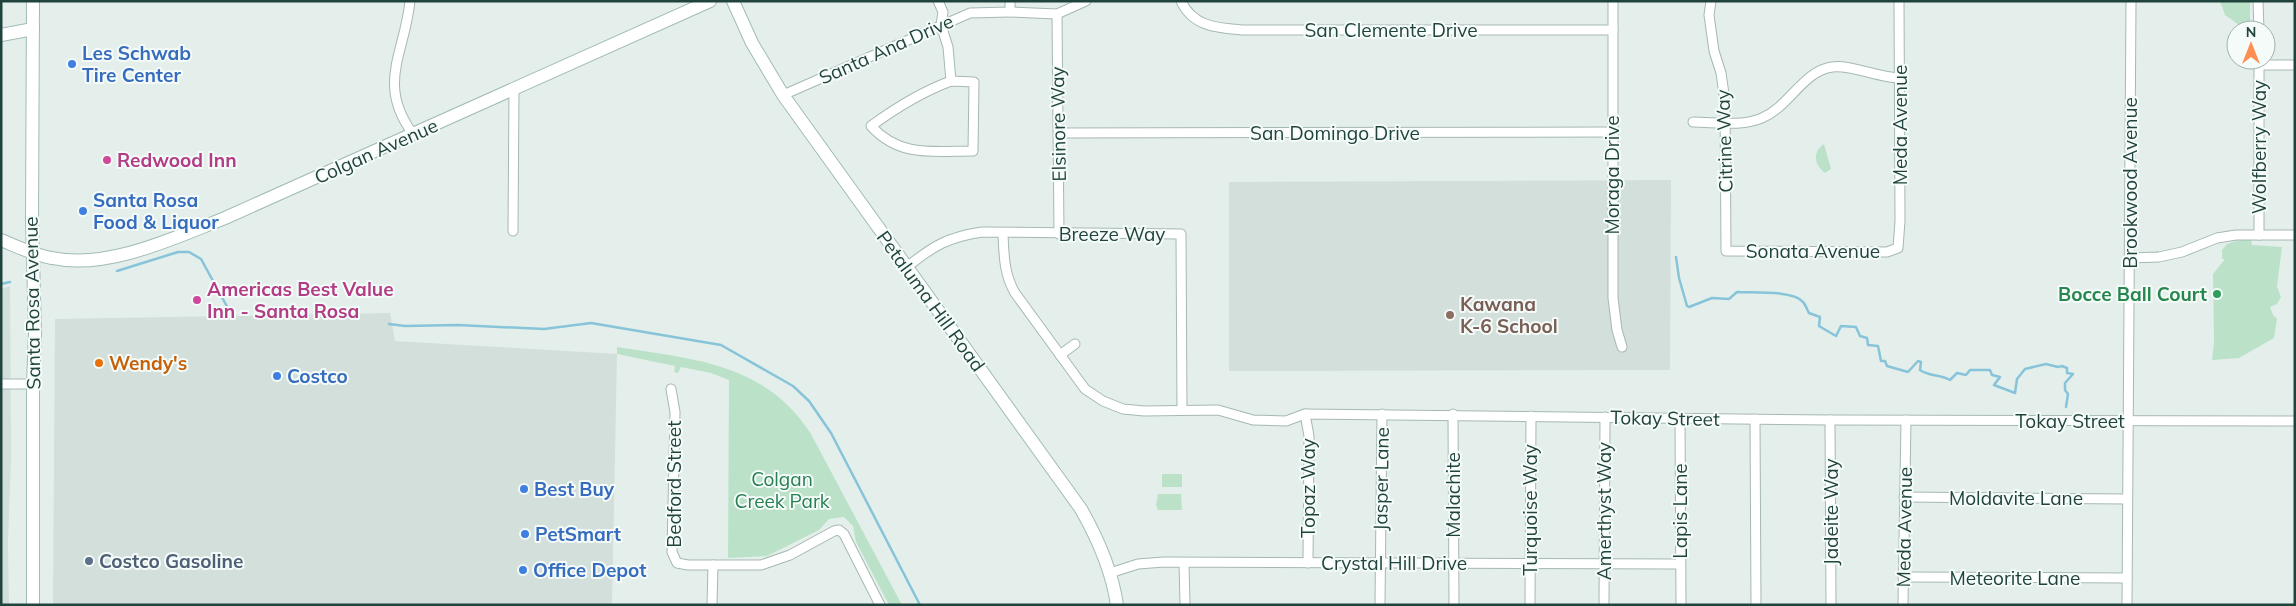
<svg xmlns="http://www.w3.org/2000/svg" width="2296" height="606" viewBox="0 0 2296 606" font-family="Mulish,sans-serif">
<rect width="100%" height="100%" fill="#e4efeb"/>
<!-- built -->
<g fill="#d2dfda">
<path d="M1671 180 1670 370 1229 371V182Z"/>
<path d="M10 286 11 457 8 543 9 605H1V289Z"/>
<path d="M390 313 395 341 617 354 612 605H53L55 319Z"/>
</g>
<!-- green -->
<g fill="#bbe2c9">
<path d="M2220 1H2250V30H2240L2239 25 2225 15Z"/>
<path d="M1824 144 1831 169 1825 173C1814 165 1812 152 1824 144Z"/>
<path d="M2239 240H2251L2252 245 2282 247 2277 287 2281 297 2277 304 2270 307 2273 315 2277 319 2274 338 2239 358 2212 360 2214 342 2213 274 2225 259H2222V250L2227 244Z"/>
<path d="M617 347C693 359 766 363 811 434L902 605H889L856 542 853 526 844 517 829 519 819 530 767 556 728 558 729 380 711 373 681 367 678 373 674 372 675 366 617 354Z"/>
<rect x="1162" y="474" width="20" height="13"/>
<path d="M1158 494H1181L1182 510H1158L1156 505Z"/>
</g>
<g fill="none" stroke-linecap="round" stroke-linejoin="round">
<!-- stream -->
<g stroke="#87c4d9" stroke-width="2.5">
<path d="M1676 257 1679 278 1687 306 1689 307 1712 298 1729 299 1737 292C1752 293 1794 290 1803 302 1806 305 1807 310 1809 313L1820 317 1819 326 1836 336 1841 326 1856 327 1860 336 1867 338 1868 345 1878 346 1881 361H1885L1887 366 1908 372 1918 361 1921 362 1920 370C1930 377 1940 374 1950 380L1957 373 1966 375 1970 370H1990L1992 375 2000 377 1994 385 2015 393 2017 379 2025 369 2046 364 2058 367 2062 366 2067 368V373L2073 374 2065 383V390L2068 394 2066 407"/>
<path d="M117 271 178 252H189L201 259 230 312"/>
<path d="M1 284 10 282"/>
<path d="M389 324 405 326 457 325 544 329 591 323 721 345 793 386 809 401 831 433 920 605"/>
</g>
<defs>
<g id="minor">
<path d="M410 1C405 53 376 84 413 134"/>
<path d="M938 1 943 12 941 25 948 47 951 81"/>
<path d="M1181 1C1193 27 1218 28 1243 30H1613"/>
<path d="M1613 1V298L1617 330 1622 347"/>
<path d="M1711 1 1709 15 1714 51 1721 73 1725 101 1726 251 1887 252 1898 248 1900 221 1899 1"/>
<path d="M2258 1 2259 30"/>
<path d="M1010 12 1057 14 1086 1"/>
<path d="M1057 14 1059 234"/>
<path d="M2259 60V235"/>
<path d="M2259 65H2295"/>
<path d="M951 81 974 82 973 151C934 151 900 158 871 126 897 107 921 92 951 81Z"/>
<path d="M783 95 970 13 1010 12V1"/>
<path d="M1693 122C1714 122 1742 127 1762 118 1790 106 1803 71 1832 67 1850 64 1879 78 1900 78"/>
<path d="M1059 133 1612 132"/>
<path d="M513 231 514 89"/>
<path d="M1003 234C1004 256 1004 274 1015 293L1085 389 1103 401 1123 409 1144 411 1218 410 1253 420 1286 421 1305 414 1830 420 2295 421"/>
<path d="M2130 258 2159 257 2182 252 2217 238 2236 235H2295"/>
<path d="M907 267C933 246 948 237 982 232L1181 234 1182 410"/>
<path d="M1060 355 1075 344"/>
<path d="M1 384H33"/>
<path d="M671 389 675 412 672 552 677 563 688 565H761L790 555 834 531 839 530 844 534 880 605"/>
<path d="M1305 414 1309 436 1308 563"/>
<path d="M1453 414 1454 605"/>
<path d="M1680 417 1681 605"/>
<path d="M1755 419 1756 605"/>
<path d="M1830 420 1831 605"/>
<path d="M1904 497 2127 499"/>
<path d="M1184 563 1185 605"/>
<path d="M1110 573 1138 564 1164 562 1680 564"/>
<path d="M1903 577 2127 578"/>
<path d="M712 605 713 565"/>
<path d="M1380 605 1382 414"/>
<path d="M1530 605 1531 416"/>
<path d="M1604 605 1605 417"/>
<path d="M1903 605 1906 420"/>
<path d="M2127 605 2131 1"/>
</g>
<g id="secondary">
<path d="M33 1 32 219 35 334 33 384V605"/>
<path d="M733 1 752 43 783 95 1081 509C1098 539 1112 570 1117 605"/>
<path d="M1 35 33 29"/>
<path d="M1 240C18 247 34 255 52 258 107 270 174 238 225 218L710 1"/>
</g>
</defs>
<!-- minor casing -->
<use href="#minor" stroke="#a6b8b3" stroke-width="11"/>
<!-- secondary casing -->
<use href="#secondary" stroke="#a1bcb5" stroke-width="14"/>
<!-- minor -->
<use href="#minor" stroke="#fff" stroke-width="9"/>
<!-- secondary -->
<use href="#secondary" stroke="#fff" stroke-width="12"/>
</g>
<!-- markers -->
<g fill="#3f7fe0" stroke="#f5fbf9" stroke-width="2">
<circle cx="72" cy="64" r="5"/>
<circle cx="83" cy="211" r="5"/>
<circle cx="277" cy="376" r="5"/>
<circle cx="524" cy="489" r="5"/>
<circle cx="525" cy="534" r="5"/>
<circle cx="523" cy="570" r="5"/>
</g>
<g fill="#d1479c" stroke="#f5fbf9" stroke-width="2">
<circle cx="107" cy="160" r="5"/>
<circle cx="197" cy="300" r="5"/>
</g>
<circle fill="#2e9e5b" stroke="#f5fbf9" stroke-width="2" cx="2217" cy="294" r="5"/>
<circle fill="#8d6e63" stroke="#f5fbf9" stroke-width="2" cx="1450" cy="315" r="5"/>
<circle fill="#e8710a" stroke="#f5fbf9" stroke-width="2" cx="99" cy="363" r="5"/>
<circle fill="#5c6f8a" stroke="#f5fbf9" stroke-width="2" cx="89" cy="561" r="5"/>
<g text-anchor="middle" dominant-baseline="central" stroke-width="4" stroke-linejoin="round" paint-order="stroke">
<!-- street labels -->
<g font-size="19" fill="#21433d" stroke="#f5fbf9">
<text x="1391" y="30">San Clemente Drive</text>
<text transform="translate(886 49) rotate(-24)">Santa Ana Drive</text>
<text transform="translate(1058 124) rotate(-91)">Elsinore Way</text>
<text transform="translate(1900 125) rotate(-90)">Meda Avenue</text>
<text x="1335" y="133">San Domingo Drive</text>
<text transform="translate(1724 141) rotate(-92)">Citrine Way</text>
<text transform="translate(2259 147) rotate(-90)">Wolfberry Way</text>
<text transform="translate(376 151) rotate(-24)">Colgan Avenue</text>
<text transform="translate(1612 175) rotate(-90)">Moraga Drive</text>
<text transform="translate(2130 183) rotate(-90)">Brookwood Avenue</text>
<text x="1112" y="234">Breeze Way</text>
<text x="1813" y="251">Sonata Avenue</text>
<text transform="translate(931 301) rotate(54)">Petaluma Hill Road</text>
<text transform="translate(32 303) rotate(-91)">Santa Rosa Avenue</text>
<text transform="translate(1665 418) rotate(1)">Tokay Street</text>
<text x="2070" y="421">Tokay Street</text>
<text transform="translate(1381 479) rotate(-89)">Jasper Lane</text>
<text transform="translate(674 484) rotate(-90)">Bedford Street</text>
<text transform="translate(1308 488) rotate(-90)">Topaz Way</text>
<text transform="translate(1453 495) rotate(-90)">Malachite</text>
<text x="2016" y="498">Moldavite Lane</text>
<text transform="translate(1530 510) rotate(-90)">Turquoise Way</text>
<text transform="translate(1604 511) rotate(-90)">Amerthyst Way</text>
<text transform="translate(1680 511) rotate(-90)">Lapis Lane</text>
<text transform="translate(1831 512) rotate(-90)">Jadeite Way</text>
<text transform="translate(1904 527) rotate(-89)">Meda Avenue</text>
<text x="1394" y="563">Crystal Hill Drive</text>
<text x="2015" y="578">Meteorite Lane</text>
</g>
<!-- shop labels -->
<g font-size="19" font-weight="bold" fill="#366cbe" stroke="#f5fbf9" text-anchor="start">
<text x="82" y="53">Les Schwab<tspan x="82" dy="22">Tire Center</tspan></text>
<text x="93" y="200">Santa Rosa<tspan x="93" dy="22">Food &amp; Liquor</tspan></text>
<text x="287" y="376">Costco</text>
<text x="534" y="489">Best Buy</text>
<text x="535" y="534">PetSmart</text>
<text x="533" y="570">Office Depot</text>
</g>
<!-- hotel labels -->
<g font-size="19" font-weight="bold" fill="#b23c85" stroke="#f5fbf9" text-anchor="start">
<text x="117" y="160">Redwood Inn</text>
<text x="207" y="289">Americas Best Value<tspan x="207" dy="22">Inn - Santa Rosa</tspan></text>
</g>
<!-- leisure labels -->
<g font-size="19" font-weight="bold" fill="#27864d" stroke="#f5fbf9" text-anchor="end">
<text x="2207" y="294">Bocce Ball Court</text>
</g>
<!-- education labels -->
<g font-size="19" font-weight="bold" fill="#785e54" stroke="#f5fbf9" text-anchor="start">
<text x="1460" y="304">Kawana<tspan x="1460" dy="22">K-6 School</tspan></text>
</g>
<!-- food labels -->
<g font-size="19" font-weight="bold" fill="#c56008" stroke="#f5fbf9" text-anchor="start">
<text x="109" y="363">Wendy's</text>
</g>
<!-- park labels -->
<g font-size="19" fill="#267f51" stroke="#f5fbf9">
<text x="782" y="479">Colgan<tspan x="782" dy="22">Creek Park</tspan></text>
</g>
<!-- service labels -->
<g font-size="19" font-weight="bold" fill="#4e5e75" stroke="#f5fbf9" text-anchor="start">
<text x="99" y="561">Costco Gasoline</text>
</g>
</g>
<!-- border -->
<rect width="2296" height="606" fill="none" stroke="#21433d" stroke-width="5"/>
<!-- north arrow -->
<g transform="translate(2251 45)"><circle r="24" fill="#f5fbf9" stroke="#a0b1ae"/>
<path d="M0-4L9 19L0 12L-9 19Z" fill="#ff8e52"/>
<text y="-8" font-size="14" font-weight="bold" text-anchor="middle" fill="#21433d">N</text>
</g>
</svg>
